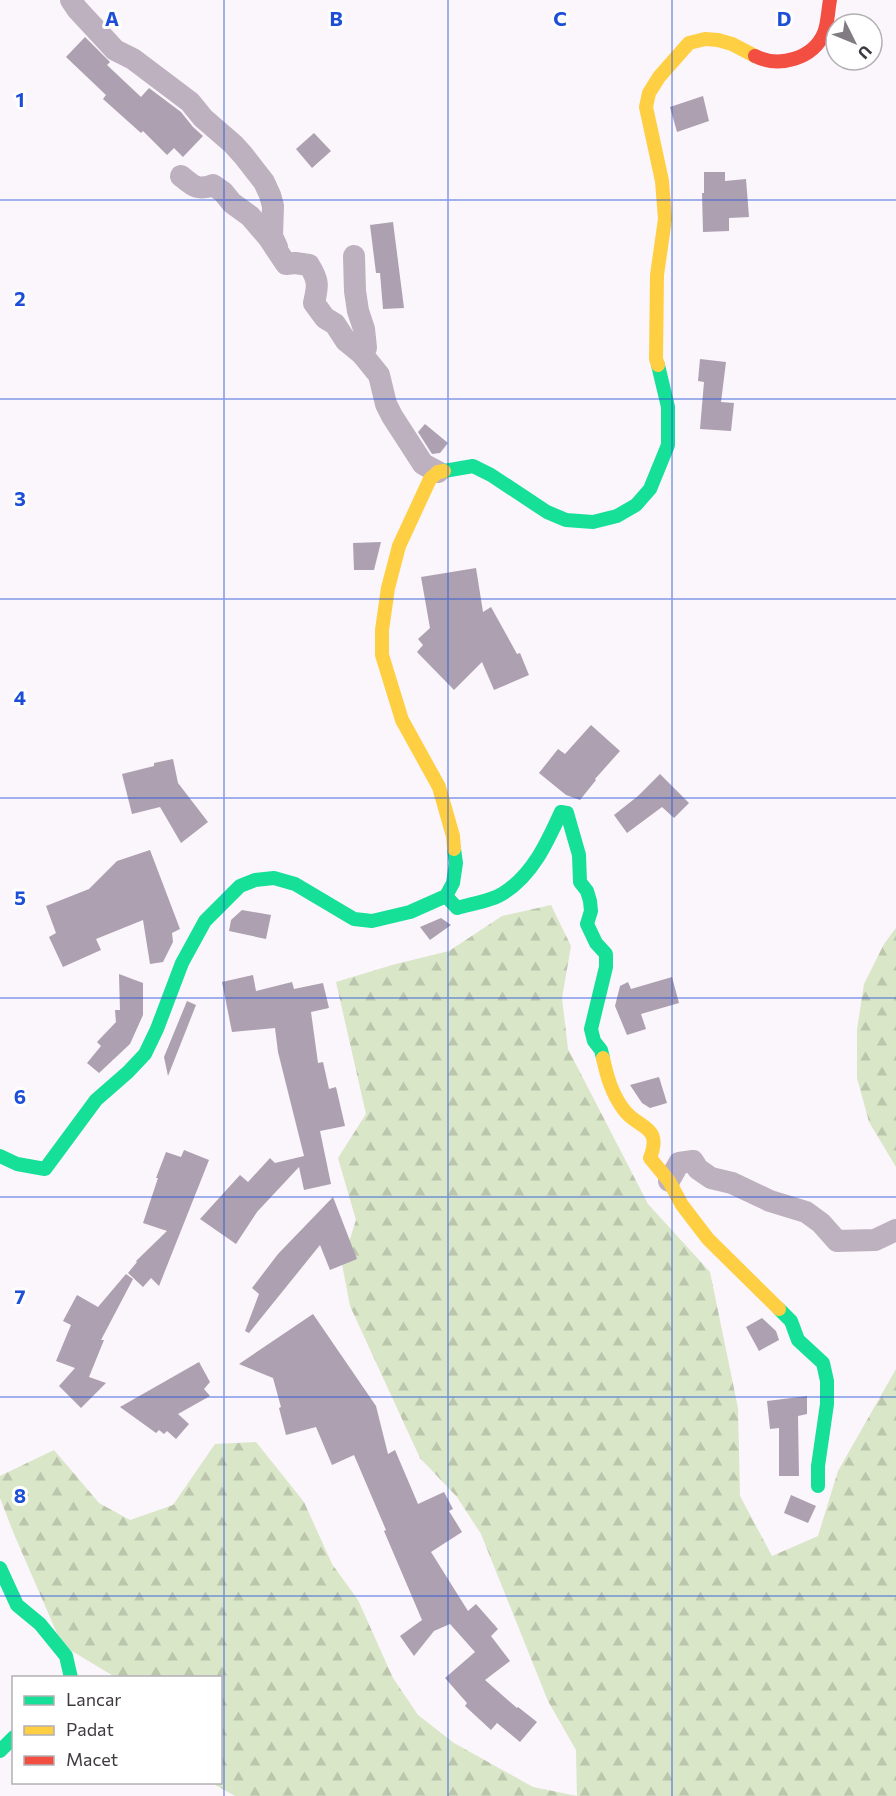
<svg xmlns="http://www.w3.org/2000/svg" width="896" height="1796" viewBox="0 0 896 1796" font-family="Commissioner,sans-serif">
<defs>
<pattern id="forest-firs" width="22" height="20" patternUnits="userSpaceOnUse" patternTransform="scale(1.5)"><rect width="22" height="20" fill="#d9e6c8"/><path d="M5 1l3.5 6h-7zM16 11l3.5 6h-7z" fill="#bbc6ad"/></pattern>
</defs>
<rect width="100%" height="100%" fill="#fbf5fc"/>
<!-- forest -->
<g fill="url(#forest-firs)">
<path d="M551 905 571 946 562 998 568 1049 648 1204 710 1272 738 1408 740 1496 772 1556 818 1536 838 1471 896 1369V1796H235L212 1783 220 1782V1678L115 1677 62 1645 14 1534 0 1498V1476L54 1450 99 1503 130 1520 173 1505 215 1444 256 1442 304 1502 332 1564 358 1600 393 1678 418 1715 454 1743 533 1787 577 1796 576 1750 548 1701 481 1534 457 1497 420 1458 350 1306 342 1264 356 1220 338 1158 366 1114 336 982 392 965 449 951 502 916Z"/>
<path d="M896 928V1167L869 1122 857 1078V1030L864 984 884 944Z"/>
</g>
<!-- building -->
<g fill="#ada0b0">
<path d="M85 37 110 62 107 65 141 97 149 88 181 112 193 127 203 136 183 157 174 148 167 155 143 131 141 133 103 99 106 95 66 57Z"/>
<path d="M703 96 709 121 677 132 670 107Z"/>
<path d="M314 133 331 151 312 168 296 149Z"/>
<path d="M704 172H725V181L746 179 749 217 729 218V231L703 232 702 193H704Z"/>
<path d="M393 222 404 308 383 309 380 273H376L370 225Z"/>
<path d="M700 359 726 362 721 402 734 403 731 431 700 429 704 382 698 381Z"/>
<path d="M425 424 448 443 440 453 432 454 418 432Z"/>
<path d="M381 542 374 570H354L353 543Z"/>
<path d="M476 568 483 612 491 607 517 654 520 653 529 675 494 690 482 662 454 690 417 652 423 645 418 639 430 628 421 577Z"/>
<path d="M591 725 620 751 595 779 596 780 580 800 566 795 539 773 558 749 565 754Z"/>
<path d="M173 759 178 783 208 822 181 843 160 807 132 814 122 774 154 766V763Z"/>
<path d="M660 774 689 803 674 818 662 807 627 833 614 815 638 796Z"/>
<path d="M150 850 180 929 172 933 173 942 163 962 150 964 143 920 96 939 101 950 63 967 49 937 56 933 46 906 89 889 117 861Z"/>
<path d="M242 910 271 915 266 939 229 931 231 920Z"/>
<path d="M441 918 451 925 430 940 420 927Z"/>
<path d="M119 974 143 983V1015L130 1044 99 1073 87 1063 101 1046 97 1042 116 1022 115 1010H120Z"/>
<path d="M253 975 256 991 292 982 294 989 323 983 329 1008 311 1012 318 1063 323 1062 329 1089 336 1087 345 1126 320 1131 331 1184 304 1190 299 1167 257 1212 236 1244 200 1219 240 1175 248 1182 270 1158 275 1163 304 1156 278 1052 275 1028 232 1032 222 982Z"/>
<path d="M672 977 679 1003 641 1014 646 1029 627 1035 615 1006 620 986 628 982 631 989Z"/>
<path d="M187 1001 196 1005 168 1076 164 1057Z"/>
<path d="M659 1077 667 1103 650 1108 642 1103 630 1085Z"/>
<path d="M184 1150 209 1160 159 1286 151 1278 143 1287 128 1273 137 1262 136 1261 167 1231 143 1223 158 1178H156L166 1152 181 1157Z"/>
<path d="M333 1197 357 1259 330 1270 320 1245 249 1333 245 1331 259 1294 252 1288 278 1254Z"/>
<path d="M126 1274 133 1279 101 1340H104L89 1377 106 1383 81 1408 59 1386 75 1368 56 1361 71 1325 63 1321 77 1295 98 1307Z"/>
<path d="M313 1314 376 1406 388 1454 395 1450 418 1504 444 1492 453 1509 449 1511 462 1532 431 1552 468 1611 476 1604 498 1629 491 1636 510 1661 485 1680 517 1708 518 1707 537 1722 520 1742 497 1723 491 1730 465 1706 467 1703 445 1678 475 1652 450 1624 434 1631 414 1656 400 1636 422 1620 384 1531 386 1530 354 1455 332 1465 316 1427 286 1435 279 1408 281 1407 273 1378 239 1364Z"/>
<path d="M762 1318 776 1331 779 1340 759 1351 746 1327Z"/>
<path d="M199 1362 210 1382 204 1389 210 1396 178 1414 189 1424 176 1439 167 1431 164 1434 159 1430 156 1433 120 1407Z"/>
<path d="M807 1396V1414L798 1416 799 1476H779V1428L770 1429 767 1401Z"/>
<path d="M791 1495 816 1506 808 1523 784 1513Z"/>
</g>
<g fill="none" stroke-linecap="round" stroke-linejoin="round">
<!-- street -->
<g stroke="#bdb0bf" stroke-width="22">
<path d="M71 0 77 9 115 50 133 59 190 102 203 118 233 144 243 155 264 182 270 195 273 206 272 236 277 247"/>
<path d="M181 176C193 186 197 191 213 185L223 192 232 203 250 216 268 237 286 264 295 263 309 265C319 281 318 286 314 303L325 318 335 324 346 341 362 354 379 375 386 404 392 416 423 464 438 472"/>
<path d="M354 256 355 291 358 311 364 329 366 348 362 354"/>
<path d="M669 1181 679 1163 693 1161 698 1169 711 1178 732 1183 770 1201 806 1212 821 1223 837 1241 875 1240 896 1230"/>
</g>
<!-- fast -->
<g stroke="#16e098" stroke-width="14">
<path d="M444 471 473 466 491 475 547 512 566 520 593 522 617 516 636 505 650 489 668 445V407L658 365"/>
<path d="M446 896 457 908C470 904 491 901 502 894 532 876 547 843 561 812L567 813 579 855 580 882 587 891 590 901 591 911 587 924 596 943 606 954V967L591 1029 594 1041 601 1050 603 1058"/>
<path d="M0 1156 17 1164 45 1169 96 1100 128 1072 145 1054 157 1029 182 963 205 921 240 886 255 880 274 878 295 884 354 919 372 921 410 912 446 896 453 883 456 863 454 849"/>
<path d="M779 1309 791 1321 798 1340 823 1363 827 1381V1404L818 1466V1486"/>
<path d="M0 1568 17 1605 40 1624 66 1656 71 1678"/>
<path d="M0 1751 14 1737"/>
</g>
<!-- slow -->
<g stroke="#ffcf43" stroke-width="14">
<path d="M658 365 656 359 657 275 665 219 662 181 646 107 649 93 659 77 689 43 705 39 718 40 732 44 755 56"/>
<path d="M444 471 438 472 430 479 399 546 388 588 382 630V655L402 720 439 787 453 836 454 849"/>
<path d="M603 1058C607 1077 612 1094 624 1110 638 1129 663 1125 650 1158L669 1181 682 1205 708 1239 779 1309"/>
</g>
<!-- jam -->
<path stroke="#f24e42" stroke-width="14" d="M755 56C779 68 813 59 824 33 828 23 828 10 830 0"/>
</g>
<!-- grid -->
<path fill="none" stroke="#1d4ed8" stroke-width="1.5" stroke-opacity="0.55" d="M224 0V1796M448 0V1796M672 0V1796M0 200H896M0 399H896M0 599H896M0 798H896M0 998H896M0 1197H896M0 1397H896M0 1596H896"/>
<g font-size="20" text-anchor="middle" font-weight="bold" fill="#1d4ed8" stroke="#fff" stroke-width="6" stroke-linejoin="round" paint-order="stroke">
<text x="112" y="26">A</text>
<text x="336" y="26">B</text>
<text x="560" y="26">C</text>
<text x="784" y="26">D</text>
<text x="20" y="107">1</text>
<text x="20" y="306">2</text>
<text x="20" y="506">3</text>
<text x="20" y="705">4</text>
<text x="20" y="905">5</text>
<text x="20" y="1104">6</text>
<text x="20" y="1304">7</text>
<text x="20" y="1503">8</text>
</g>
<!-- legend -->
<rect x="12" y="1676" width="210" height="108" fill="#ffffff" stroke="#b2b0b3" stroke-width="1.5"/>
<rect x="24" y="1696" width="30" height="9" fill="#16e098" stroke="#b2b0b3" stroke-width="1.5"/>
<text x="66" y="1706" font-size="18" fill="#3f3a40">Lancar</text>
<rect x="24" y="1726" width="30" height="9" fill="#ffcf43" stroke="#b2b0b3" stroke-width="1.5"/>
<text x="66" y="1736" font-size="18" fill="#3f3a40">Padat</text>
<rect x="24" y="1756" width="30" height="9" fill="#f24e42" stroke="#b2b0b3" stroke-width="1.5"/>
<text x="66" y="1766" font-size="18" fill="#3f3a40">Macet</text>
<!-- north arrow -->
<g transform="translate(854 42) rotate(133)"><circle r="28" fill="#ffffff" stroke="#b2b0b3" stroke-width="1.5"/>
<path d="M0-4.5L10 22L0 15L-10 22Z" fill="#817b82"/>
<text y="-9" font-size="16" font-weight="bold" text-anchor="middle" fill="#3f3a40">U</text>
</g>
</svg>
